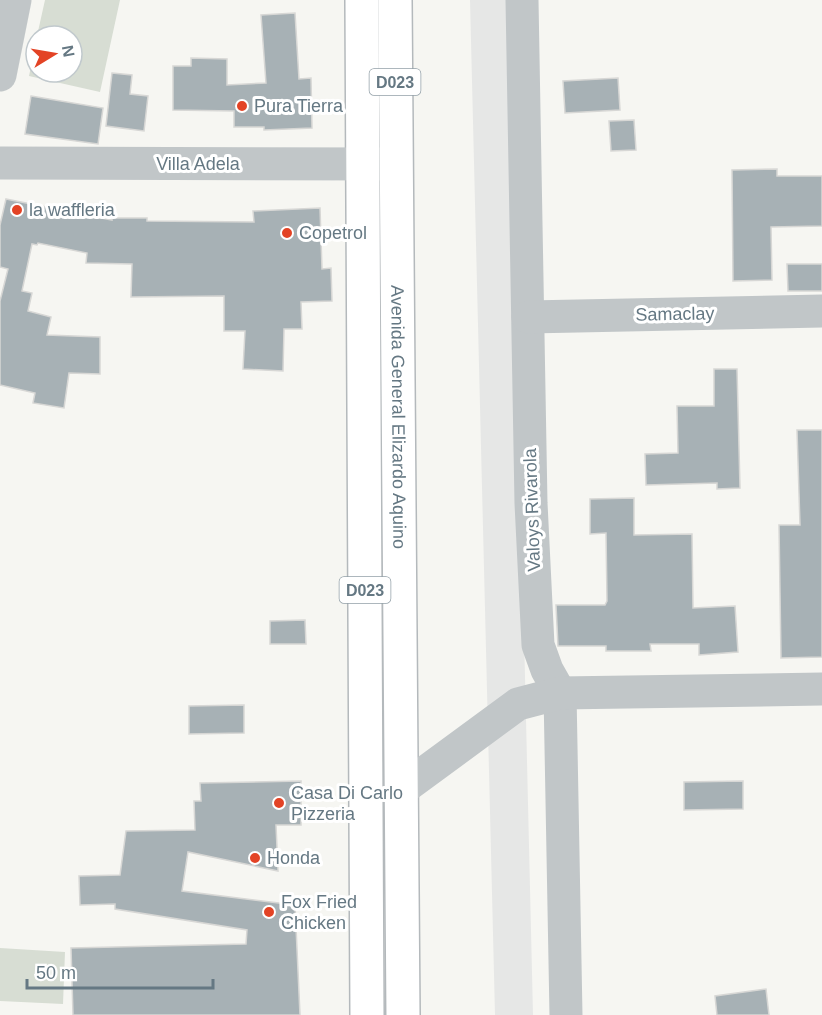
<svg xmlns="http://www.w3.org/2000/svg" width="822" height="1015" viewBox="0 0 822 1015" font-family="Helvetica,sans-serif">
<rect width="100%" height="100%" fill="#f6f6f2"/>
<!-- built -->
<path fill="#e6e7e6" d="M470 0H509L533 1015H495Z"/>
<!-- green -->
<g fill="#d7ddd3">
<path d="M45 0H120L100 92 29 76 36 43V72H72V36H37Z"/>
<path d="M0 948 65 952 63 1004 0 1001Z"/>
</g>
<!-- building -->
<g fill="#a7b1b5" stroke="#d7d7d5" stroke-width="1.5">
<path d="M295 13 299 79 311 78 312 128 264 130V127H234V111L173 110V66H191V58L227 59V85L266 83 261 15Z"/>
<path d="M112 73 132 75 130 94 148 96 144 131 106 126Z"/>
<path d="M618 78 620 110 565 113 563 81Z"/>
<path d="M31 96 103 108 98 144 25 134Z"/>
<path d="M634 120 636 150 611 151 609 121Z"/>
<path d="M777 169V176H822V226L771 227 772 280 733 281 732 170Z"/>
<path d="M6 199 112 220V218H147V221L254 222 253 211 320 208 322 269 331 268 332 301 301 302 302 329H284L283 371 243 369 245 331H224V296L131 297 132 264 86 263 87 253 38 243 37 245 32 244 22 291 32 293 28 311 51 317 47 335 100 337V374L69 373 64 408 33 403 35 393 0 385V301L8 269 0 267V225Z"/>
<path d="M787 264H822V291H788Z"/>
<path d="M714 369H737L740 488 717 489V483L646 485 645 454 678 453 677 406H714Z"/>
<path d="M797 430H822V657L781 658 779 525H800Z"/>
<path d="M634 498V535L692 534 693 608 735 606 738 652 699 655V644H650L651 651H606V646H558L556 605H605L607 601 606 533 590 534V499Z"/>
<path d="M305 620 306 644H270V621Z"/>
<path d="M244 705V733L189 734V706Z"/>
<path d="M301 781V825H276L278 871 188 852 182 891 295 905 300 1015H73L71 948 246 944 247 930 115 909V904L80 905 79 876 120 875 126 831 195 830 194 801H201L200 783Z"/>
<path d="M743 781V809L684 810V782Z"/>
<path d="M766 989 769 1015H717L715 996Z"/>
</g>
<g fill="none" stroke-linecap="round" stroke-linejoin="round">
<defs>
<g id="major">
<path d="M362 0 367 1015"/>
<path id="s1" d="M395 0 403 1015"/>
</g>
</defs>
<!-- major casing -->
<use href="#major" stroke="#b4b9bc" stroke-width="36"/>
<!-- minor -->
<g stroke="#c1c6c8" stroke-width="33">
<path d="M522 0 531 503 538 645 547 670 560 693 566 1015"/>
<path d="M0 75 15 0"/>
<path d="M0 163 391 164"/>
<path d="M528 317 822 311"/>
<path d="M401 790 518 704 560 693 822 689"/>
</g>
<!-- major -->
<use href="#major" stroke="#fff" stroke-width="33"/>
</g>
<!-- markers -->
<g fill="#e34325" stroke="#fff" stroke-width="2">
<circle cx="242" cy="106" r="6"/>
<circle cx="17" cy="210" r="6"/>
<circle cx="287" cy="233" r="6"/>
<circle cx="279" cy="803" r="6"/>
<circle cx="255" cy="858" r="6"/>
<circle cx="269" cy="912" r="6"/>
</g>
<g text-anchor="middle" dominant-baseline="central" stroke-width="6" stroke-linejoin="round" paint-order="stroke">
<!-- shield labels -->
<g fill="#fff" stroke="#93a0a8" stroke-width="1.5">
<rect x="369.5" y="69" width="51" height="26" rx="4.5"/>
<rect x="339.5" y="577" width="51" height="26" rx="4.5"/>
</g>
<g font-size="16" font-weight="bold" fill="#657883">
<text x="395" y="82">D023</text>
<text x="365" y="590">D023</text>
</g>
<!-- poi labels -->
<g font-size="18" fill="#657883" stroke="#fff" text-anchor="start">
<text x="254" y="106">Pura Tierra</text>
<text x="29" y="210">la waffleria</text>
<text x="299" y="233">Copetrol</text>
<text x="291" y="793">Casa Di Carlo<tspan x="291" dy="21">Pizzeria</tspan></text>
<text x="267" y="858">Honda</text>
<text x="281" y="902">Fox Fried<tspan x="281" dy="21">Chicken</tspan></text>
</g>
<!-- street labels -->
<g font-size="18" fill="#657883" stroke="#fff">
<text x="198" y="164">Villa Adela</text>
<text transform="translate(675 314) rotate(-1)">Samaclay</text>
<text stroke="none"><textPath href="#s1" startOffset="417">Avenida General Elizardo Aquino</textPath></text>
<text transform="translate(532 510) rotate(-92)">Valoys Rivarola</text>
</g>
</g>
<!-- north arrow -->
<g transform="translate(54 54) rotate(79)"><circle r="28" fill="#ffffff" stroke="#c1c9cd" stroke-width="1.5"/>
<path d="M0-4.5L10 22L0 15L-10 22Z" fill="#e34325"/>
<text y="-9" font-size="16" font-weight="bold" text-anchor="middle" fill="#657883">N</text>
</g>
<!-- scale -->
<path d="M27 979v9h186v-9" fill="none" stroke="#657883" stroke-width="3"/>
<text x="36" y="979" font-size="18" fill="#657883" stroke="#ffffff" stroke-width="4.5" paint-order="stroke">50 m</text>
</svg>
